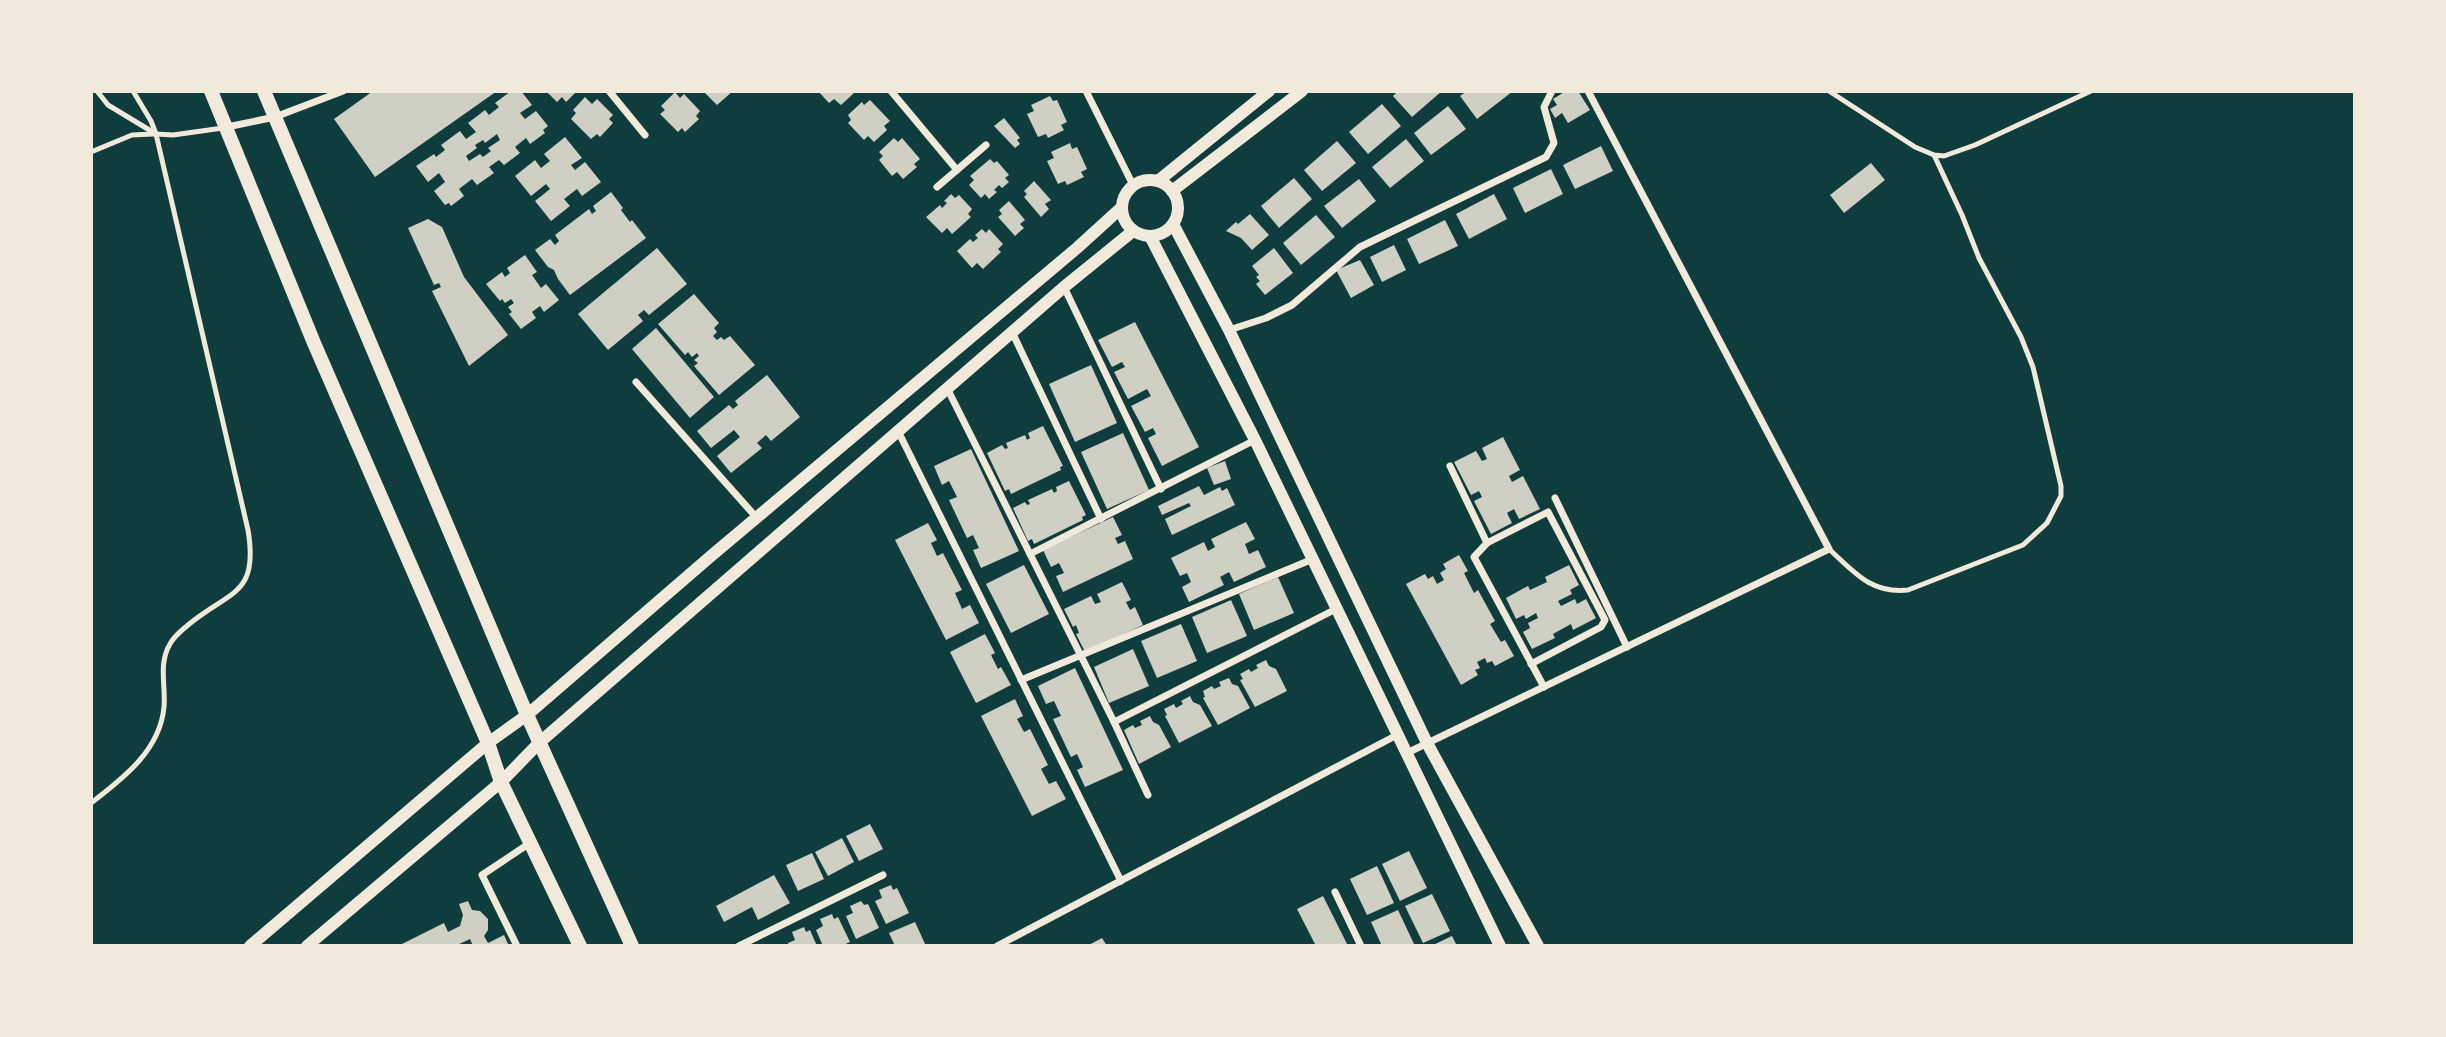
<svg xmlns="http://www.w3.org/2000/svg" width="2446" height="1037" viewBox="0 0 2446 1037" font-family="Cabin,sans-serif">
<rect width="100%" height="100%" fill="#0f3d3e"/>
<!-- building -->
<g fill="#cfcfc3" fill-rule="evenodd">
<path d="M373 91H497L375 177 334 119Z"/>
<path d="M511 91H521L532 105 520 113 525 119 536 111 548 126 543 130 545 133 530 144 526 138 515 147 520 153 504 165 499 160 489 167 494 173 477 185 472 179 459 189 464 196 451 206 449 203 445 205 434 191 445 182 439 173 428 182 416 166 434 154 436 157 445 150 441 145 460 131 466 139 476 132 468 123 485 110 489 115 499 107 495 103ZM497 134 500 140 488 148 491 151 483 157 480 154 469 161 466 156 477 148 475 145 483 140 485 143Z"/>
<path d="M546 91H577L566 102 562 97 557 102Z"/>
<path d="M707 91H733L717 105 705 93Z"/>
<path d="M818 91H852L854 93 841 105 834 99 829 103Z"/>
<path d="M1398 91H1442L1412 117 1393 96Z"/>
<path d="M1467 91H1513L1477 119 1460 96Z"/>
<path d="M1566 91H1578L1590 110 1568 123 1562 113 1555 118 1550 109 1557 105 1553 99Z"/>
<path d="M675 92 680 98 684 94 700 111 696 116 699 119 685 132 682 128 678 132 660 114 665 110 661 106Z"/>
<path d="M1050 96 1053 101 1057 100 1067 122 1061 125 1064 130 1048 138 1046 134 1038 137 1027 114 1034 111 1031 105Z"/>
<path d="M585 97 592 104 597 99 613 115 609 119 613 123 600 137 597 134 591 139 571 119 576 113 573 110Z"/>
<path d="M870 100 890 121 884 126 887 130 874 142 868 136 864 140 848 123 851 120 848 115 862 102 864 105Z"/>
<path d="M1382 104 1401 126 1368 154 1349 132Z"/>
<path d="M1448 106 1466 129 1431 155 1414 133Z"/>
<path d="M1004 118 1020 138 1017 140 1020 144 1015 148 994 126Z"/>
<path d="M565 137 582 158 571 165 575 170 585 162 601 182 582 196 577 189 564 199 570 206 551 221 535 201 550 189 546 184 531 196 515 176 535 160 541 168 550 161 544 154Z"/>
<path d="M894 138 898 142 902 138 920 159 914 164 917 167 903 179 897 172 892 176 879 160 883 156 879 152Z"/>
<path d="M1406 139 1424 161 1390 188 1372 167Z"/>
<path d="M1337 141 1356 163 1322 191 1304 170Z"/>
<path d="M1070 143 1072 149 1077 147 1087 169 1081 172 1084 177 1067 185 1065 181 1058 184 1047 161 1054 158 1051 152Z"/>
<path d="M1601 146 1613 171 1575 189 1563 165Z"/>
<path d="M990 159 994 163 997 161 1009 175 1005 178 1009 182 1002 188 999 185 994 190 997 192 989 199 985 194 981 198 969 185 974 180 970 176Z"/>
<path d="M1871 163 1885 180 1844 213 1830 195Z"/>
<path d="M1551 169 1563 194 1525 213 1513 188Z"/>
<path d="M1294 178 1312 199 1279 228 1261 206Z"/>
<path d="M1359 179 1376 201 1342 228 1324 206Z"/>
<path d="M1034 181 1051 200 1045 204 1049 209 1041 217 1024 197 1027 194 1024 191Z"/>
<path d="M611 192 623 208 621 210 630 222 632 220 646 238 570 295 558 279 554 270 548 267 535 250 550 239 555 245 559 241 555 235 589 209 592 214 596 211 593 206Z"/>
<path d="M951 194 955 198 959 195 972 209 968 214 971 217 952 234 947 228 942 233 926 217 940 205 942 208 947 203 944 201Z"/>
<path d="M1494 194 1507 219 1469 239 1456 214Z"/>
<path d="M1009 201 1025 220 1020 224 1024 228 1015 236 998 217 1002 214 999 210Z"/>
<path d="M1250 214 1269 235 1252 250 1241 238 1226 231 1236 222 1238 224Z"/>
<path d="M1316 215 1335 237 1301 265 1283 243Z"/>
<path d="M428 219 442 227 464 277 508 335 469 366 432 291 441 287 439 283 434 285 408 228Z"/>
<path d="M1445 220 1458 246 1419 264 1407 239Z"/>
<path d="M982 229 986 233 989 229 1003 244 998 249 1001 252 983 269 977 263 972 268 957 251 970 239 973 242 978 238 975 235Z"/>
<path d="M1394 245 1406 270 1382 282 1370 257Z"/>
<path d="M657 248 687 284 649 315 644 310 638 315 643 321 608 350 578 314Z"/>
<path d="M1274 248 1293 273 1265 295 1256 284 1260 281 1256 277 1259 275 1252 266Z"/>
<path d="M525 255 537 272 532 275 541 288 546 284 559 300 544 312 540 306 532 312 536 318 521 329 509 314 512 312 508 307 514 303 511 299 505 303 502 299 500 301 486 284 502 272 505 277 510 273 507 268Z"/>
<path d="M1360 260 1374 285 1351 298 1336 270Z"/>
<path d="M694 294 719 323 714 328 717 332 713 336 717 340 721 337 724 340 730 336 755 365 719 395 694 366 698 363 694 360 699 356 697 353 692 357 688 352 685 355 658 324Z"/>
<path d="M1135 322 1199 447 1162 466 1148 438 1156 434 1153 428 1145 432 1131 406 1151 396 1147 389 1128 399 1114 372 1125 367 1122 362 1112 367 1098 340Z"/>
<path d="M656 328 714 397 690 418 632 349Z"/>
<path d="M1091 365 1117 423 1075 442 1049 384Z"/>
<path d="M767 375 800 417 771 441 766 435 757 443 762 448 731 473 717 456 740 437 734 430 711 448 697 431 729 405 733 409 738 405 735 401Z"/>
<path d="M1043 426 1063 466 1060 467 1061 470 1011 494 1009 489 1005 491 987 453 1002 445 1005 449 1008 448 1006 443 1025 435 1027 440 1030 438 1028 433Z"/>
<path d="M1123 433 1149 490 1107 509 1081 452Z"/>
<path d="M1503 437 1520 470 1509 476 1512 482 1523 476 1540 509 1519 519 1514 509 1507 513 1512 523 1491 534 1474 501 1482 497 1479 491 1471 495 1454 462 1476 451 1482 461 1487 459 1482 448Z"/>
<path d="M971 449 1019 551 981 568 973 550 979 548 973 535 967 538 949 500 957 497 949 481 942 485 934 466Z"/>
<path d="M1225 461 1231 479 1214 485 1207 468Z"/>
<path d="M1069 481 1086 515 1082 517 1083 520 1034 544 1032 539 1028 541 1013 508 1025 502 1027 505 1030 504 1028 500 1052 489 1054 493 1057 491 1056 487Z"/>
<path d="M1199 486 1204 495 1220 487 1222 491 1227 488 1235 505 1172 535 1165 519 1191 506 1189 503 1162 515 1158 506Z"/>
<path d="M1113 517 1122 535 1115 538 1118 544 1125 541 1133 559 1063 592 1056 576 1064 573 1059 563 1051 567 1043 550Z"/>
<path d="M1246 522 1255 539 1245 544 1249 554 1258 550 1266 567 1234 582 1229 572 1220 577 1224 585 1189 602 1182 587 1191 582 1187 573 1180 576 1171 558 1204 542 1208 551 1215 547 1211 539Z"/>
<path d="M928 523 937 540 931 543 937 556 943 553 962 590 955 593 962 609 970 605 979 623 946 640 895 540Z"/>
<path d="M1459 555 1468 571 1464 573 1474 593 1478 590 1495 621 1490 624 1501 642 1505 640 1514 656 1495 666 1492 661 1487 663 1485 658 1477 662 1480 668 1475 670 1478 675 1461 685 1406 584 1425 574 1428 579 1433 576 1437 584 1444 580 1440 573 1446 569 1443 564Z"/>
<path d="M1024 565 1049 614 1011 633 986 584Z"/>
<path d="M1569 565 1579 585 1570 590 1572 594 1558 601 1561 606 1575 599 1577 604 1586 599 1596 618 1573 630 1571 624 1553 634 1555 638 1532 649 1523 632 1530 628 1528 623 1538 618 1536 613 1526 619 1524 615 1516 619 1506 598 1528 586 1530 590 1547 582 1545 577Z"/>
<path d="M1278 577 1294 613 1254 630 1239 594Z"/>
<path d="M1122 582 1131 600 1126 602 1130 610 1135 607 1143 625 1085 652 1076 634 1079 633 1076 625 1073 627 1064 609 1091 596 1095 604 1101 602 1097 594Z"/>
<path d="M1231 600 1247 636 1207 653 1192 617Z"/>
<path d="M1181 624 1197 661 1157 678 1141 641Z"/>
<path d="M985 634 995 653 991 655 998 669 1001 667 1011 685 976 703 950 652Z"/>
<path d="M1133 649 1149 686 1109 703 1094 667Z"/>
<path d="M1266 660 1269 666 1276 669 1287 691 1255 707 1240 680 1243 679 1240 674 1249 669 1251 672 1258 668 1256 665Z"/>
<path d="M1075 668 1123 770 1085 787 1077 770 1083 767 1077 754 1071 757 1053 719 1061 716 1054 701 1046 704 1038 686Z"/>
<path d="M1229 678 1232 684 1238 686 1250 708 1218 725 1203 698 1205 697 1203 691 1212 686 1214 689 1221 686 1219 682Z"/>
<path d="M1190 696 1193 702 1200 705 1212 726 1179 743 1165 716 1167 715 1164 709 1174 704 1176 708 1183 704 1181 701Z"/>
<path d="M1015 699 1023 716 1017 719 1024 732 1030 729 1048 765 1041 769 1049 784 1056 781 1066 799 1032 816 981 716Z"/>
<path d="M1150 716 1153 722 1159 725 1171 747 1139 764 1124 730 1133 725 1135 728 1142 725 1140 721Z"/>
<path d="M870 824 883 849 859 861 846 836Z"/>
<path d="M842 838 854 862 828 876 815 852Z"/>
<path d="M1409 851 1427 888 1400 901 1382 864Z"/>
<path d="M812 853 824 879 798 891 786 865Z"/>
<path d="M1377 866 1394 903 1367 915 1350 879Z"/>
<path d="M774 875 790 903 758 920 752 907 724 922 716 906Z"/>
<path d="M891 885 893 890 897 888 909 913 886 924 875 901 882 898 879 890Z"/>
<path d="M1432 894 1450 931 1423 943 1405 906Z"/>
<path d="M1323 896 1348 946H1316L1297 909Z"/>
<path d="M468 901 472 910 480 911 488 919V930L484 936 488 943 504 935 509 946H473L470 939 455 946H398L444 923 448 932 460 926 463 915 459 904Z"/>
<path d="M861 901 864 905 868 904 879 928 856 939 846 916 853 913 850 906Z"/>
<path d="M1398 910 1415 946H1382L1371 922Z"/>
<path d="M832 914 834 919 838 917 850 942 841 946H823L816 930 823 926 820 919Z"/>
<path d="M915 922 926 946H895L889 933Z"/>
<path d="M804 927 806 932 810 930 817 946H789L788 943 795 940 792 932Z"/>
<path d="M1452 936 1457 946H1431Z"/>
<path d="M1102 938 1107 946H1087Z"/>
</g>
<g fill="none" stroke-linecap="round" stroke-linejoin="round">
<!-- service -->
<g stroke="#f1e9da" stroke-width="5">
<path d="M97 91 108 105 156 134"/>
<path d="M133 91 151 121 156 134"/>
<path d="M1829 91 1915 147 1934 155 1944 156 1975 145 2091 91"/>
<path d="M91 152 132 135 153 134"/>
<path d="M1829 549C1854 572 1871 594 1908 590L2023 545 2047 523 2061 496V486L2033 367 2021 337 1979 258 1962 215 1934 155"/>
<path d="M91 803C122 779 160 751 164 707 166 686 158 664 170 644 174 636 181 631 188 625 230 590 259 596 248 530L156 134 173 135 223 128"/>
</g>
<!-- minor -->
<g stroke="#f1e9da" stroke-width="7">
<path d="M609 91 645 135"/>
<path d="M891 91 957 170"/>
<path d="M1086 91 1133 185"/>
<path d="M227 127 275 117 343 91"/>
<path d="M937 187 986 145"/>
<path d="M1064 287 1161 489"/>
<path d="M1229 330 1266 318 1292 305 1360 247 1546 157 1554 143 1544 107 1552 91"/>
<path d="M1012 332 1101 519"/>
<path d="M636 382 756 517"/>
<path d="M947 388 1114 722 1148 795"/>
<path d="M898 431 1121 881"/>
<path d="M1450 466 1487 543 1548 512 1605 620 1601 627 1531 664"/>
<path d="M1555 498 1627 647"/>
<path d="M1487 543 1474 557 1544 687"/>
<path d="M1030 554 1255 440"/>
<path d="M1021 680 1313 559"/>
<path d="M1114 722 1336 609"/>
<path d="M1407 753 1829 549 1588 91"/>
<path d="M1335 892 1361 946"/>
<path d="M517 946 482 875 530 843"/>
<path d="M739 946 883 875"/>
<path d="M997 946 1397 735"/>
</g>
<!-- tertiary -->
<g stroke="#f1e9da" stroke-width="12">
<circle cx="1150" cy="208" r="28"/>
<path d="M1158 181 1269 91"/>
<path d="M1172 191 1302 91"/>
<path d="M1173 224 1229 330 1427 743 1538 946"/>
<path d="M1150 236 1255 440 1500 946"/>
<path d="M250 946 488 743 527 715 711 556 1077 248 1121 208"/>
<path d="M307 946 501 782 540 742 1064 287 1133 231"/>
</g>
<!-- secondary -->
<g stroke="#f1e9da" stroke-width="14">
<path d="M211 91 314 343 488 743 501 782 580 946"/>
<path d="M264 91 527 715 632 946"/>
</g>
</g>
<!-- border -->
<rect width="2446" height="1037" fill="none" stroke="#f1e9da" stroke-width="186"/>
</svg>
